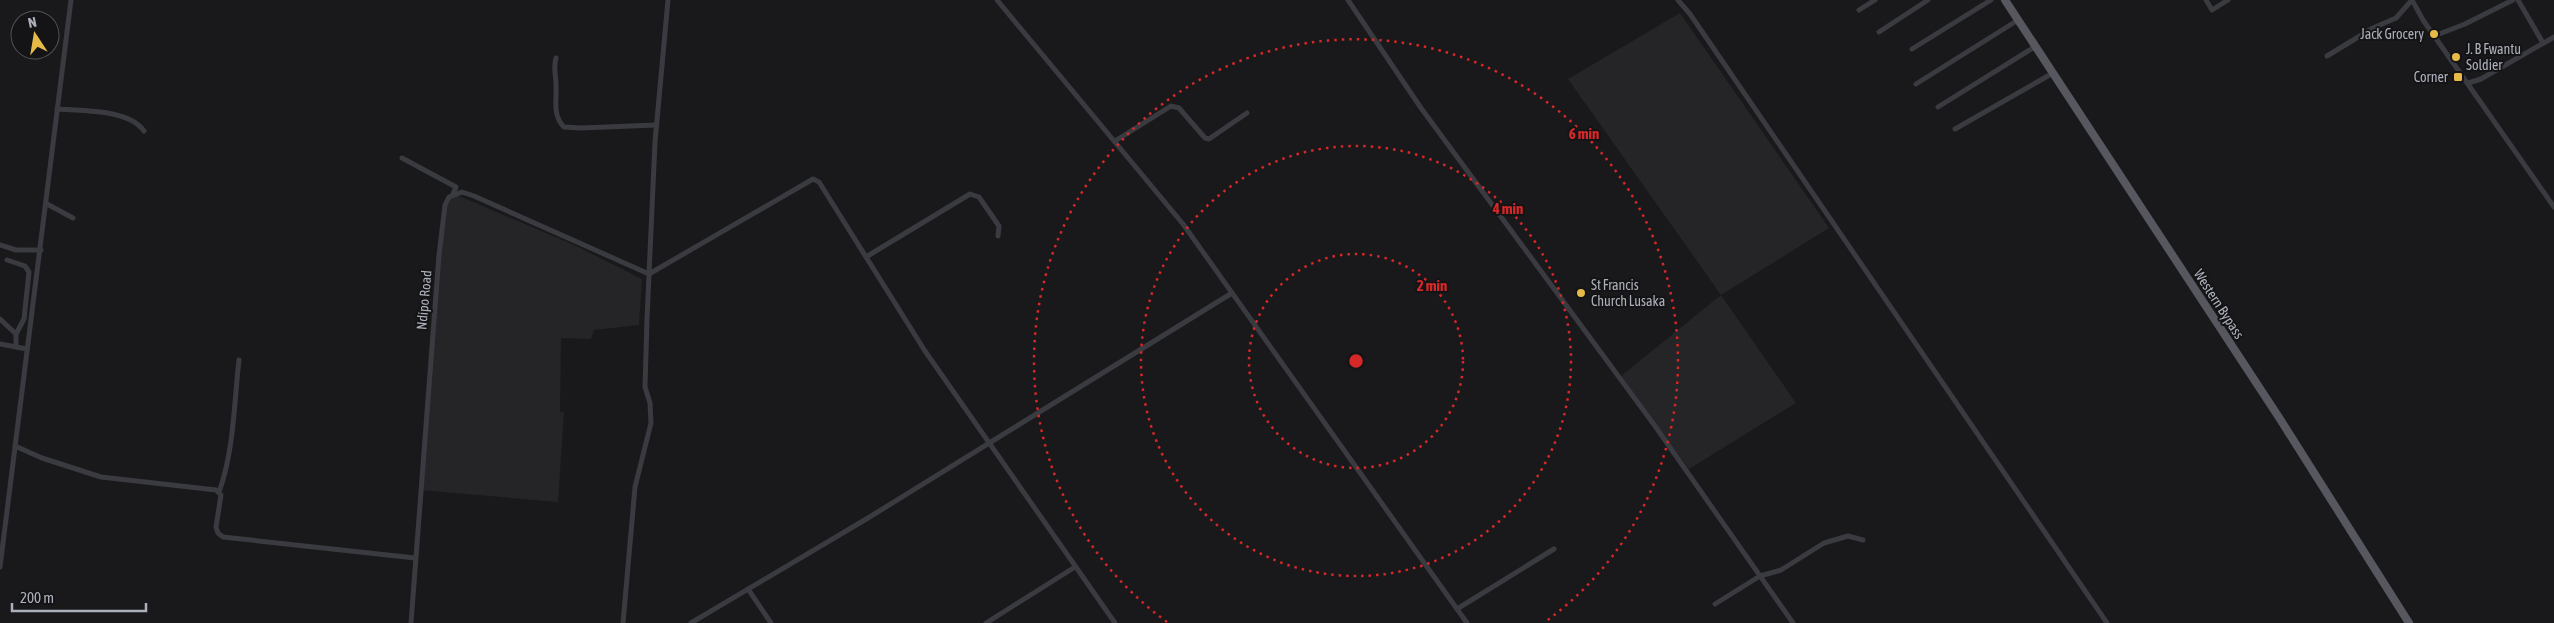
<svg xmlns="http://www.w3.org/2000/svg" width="2554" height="623" viewBox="0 0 2554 623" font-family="'Asap Condensed',sans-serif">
<rect width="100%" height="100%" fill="#19191b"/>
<!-- built -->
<g fill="#252528">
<path d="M1680 13 1829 228 1721 295 1568 79Z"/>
<path d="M457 195 574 245 642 279 639 325 594 330 591 339 561 338 560 412H564L558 502 420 490 444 209 447 201Z"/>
<path d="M1721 295 1796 403 1689 469 1621 376Z"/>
</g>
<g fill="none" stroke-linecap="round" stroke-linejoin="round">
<!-- minor -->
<g stroke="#3a3b40" stroke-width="5">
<path d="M997 0 1183 224 1467 623"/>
<path d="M1348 0 1421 108 1655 426 1793 623"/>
<path d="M1678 0 1690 14 2107 623"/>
<path d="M2206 0 2212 10 2228 0"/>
<path d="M2412 0 2423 20 2554 207"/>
<path d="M2518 0 2543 43"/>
<path d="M1859 10 1875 0"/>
<path d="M1879 32 1928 0"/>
<path d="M2434 36 2465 24 2513 0"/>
<path d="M1912 49 1991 0"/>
<path d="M2327 56 2373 28 2396 18 2412 0"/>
<path d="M556 58C553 68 556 75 556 85 557 100 552 115 564 127L581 128 656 125"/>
<path d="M2468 83 2481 79 2554 37"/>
<path d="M1916 84 2018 20"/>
<path d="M1938 107 2036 46"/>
<path d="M57 109C82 111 129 109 144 131"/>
<path d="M1955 129 2053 73"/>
<path d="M1115 141 1171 106 1179 108 1205 138 1209 139 1247 113"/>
<path d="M402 158 456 187 453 194"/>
<path d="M47 204 73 218"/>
<path d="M0 245 16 250H41"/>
<path d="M866 257 970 194 979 197 999 226 998 236"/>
<path d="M7 260 25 266 29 272 24 319 16 334"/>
<path d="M0 319 16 334V347"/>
<path d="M0 344 27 349"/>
<path d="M15 446 42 458 101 477 216 490 221 495 216 527 218 533 223 537 415 558"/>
<path d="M219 492C234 451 234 403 239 360"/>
<path d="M0 567 71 0"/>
<path d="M748 589 771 623"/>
<path d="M1715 604 1760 576 1781 570 1824 543 1848 536 1863 540"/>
<path d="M1457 609 1554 549"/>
<path d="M411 623 439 255 445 205 449 197 462 192 474 196 649 274 813 179 819 182 925 351 1115 623"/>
<path d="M623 623 635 487 651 423 650 403 645 387 647 319 655 142 668 0"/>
<path d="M691 623 868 518 1232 293"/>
<path d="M986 623 1075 567"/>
</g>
<!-- primary -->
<path stroke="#57585f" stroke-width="8" d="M2005 0 2280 419 2409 623"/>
</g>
<!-- distance rings -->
<g fill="none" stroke="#d62828" stroke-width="2.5" stroke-dasharray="2.5 5">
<circle cx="1356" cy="361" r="107"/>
<circle cx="1356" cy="361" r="215"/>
<path d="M1167 622A322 322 0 1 1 1545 622"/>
</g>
<!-- markers -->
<g fill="#e7b946" stroke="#141416" stroke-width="2">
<circle cx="2434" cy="34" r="5"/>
<circle cx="2456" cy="57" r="5"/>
<rect x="2453" y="72" width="10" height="10" rx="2.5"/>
<circle cx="1581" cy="293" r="5"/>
</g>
<g text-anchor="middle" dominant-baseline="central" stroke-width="4" stroke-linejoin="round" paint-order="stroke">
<!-- poi labels -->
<g font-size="14" fill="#acb0ba" stroke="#141416" text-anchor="end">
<text x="2424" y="34">Jack Grocery</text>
<text x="2466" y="49" text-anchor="start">J. B Fwantu<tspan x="2466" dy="16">Soldier</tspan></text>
<text x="2448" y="77">Corner</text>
<text x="1591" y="285" text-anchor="start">St Francis<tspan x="1591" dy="16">Church Lusaka</tspan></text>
</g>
<!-- street labels -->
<g font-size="14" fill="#acb0ba" stroke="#141416">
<text transform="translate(424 300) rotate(-85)">Ndipo Road</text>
<text transform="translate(2219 304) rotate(57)">Western Bypass</text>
</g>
</g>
<circle cx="1356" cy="361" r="8" fill="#d62828" stroke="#141416" stroke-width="2.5"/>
<g font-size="15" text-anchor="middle" font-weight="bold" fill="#d62828" stroke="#141416" stroke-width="4" stroke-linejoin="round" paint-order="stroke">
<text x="1584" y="139">6 min</text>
<text x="1508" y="214">4 min</text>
<text x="1432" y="291">2 min</text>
</g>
<!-- north arrow -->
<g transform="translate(35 35) rotate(348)"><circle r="24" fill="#141416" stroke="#515258"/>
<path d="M0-4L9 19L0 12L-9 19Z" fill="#e7b946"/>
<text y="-8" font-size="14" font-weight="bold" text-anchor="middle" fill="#acb0ba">N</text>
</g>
<!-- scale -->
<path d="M12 603v8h134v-8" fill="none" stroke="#acb0ba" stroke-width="2.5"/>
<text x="20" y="603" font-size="15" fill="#acb0ba" stroke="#141416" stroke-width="4" paint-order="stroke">200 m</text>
</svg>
